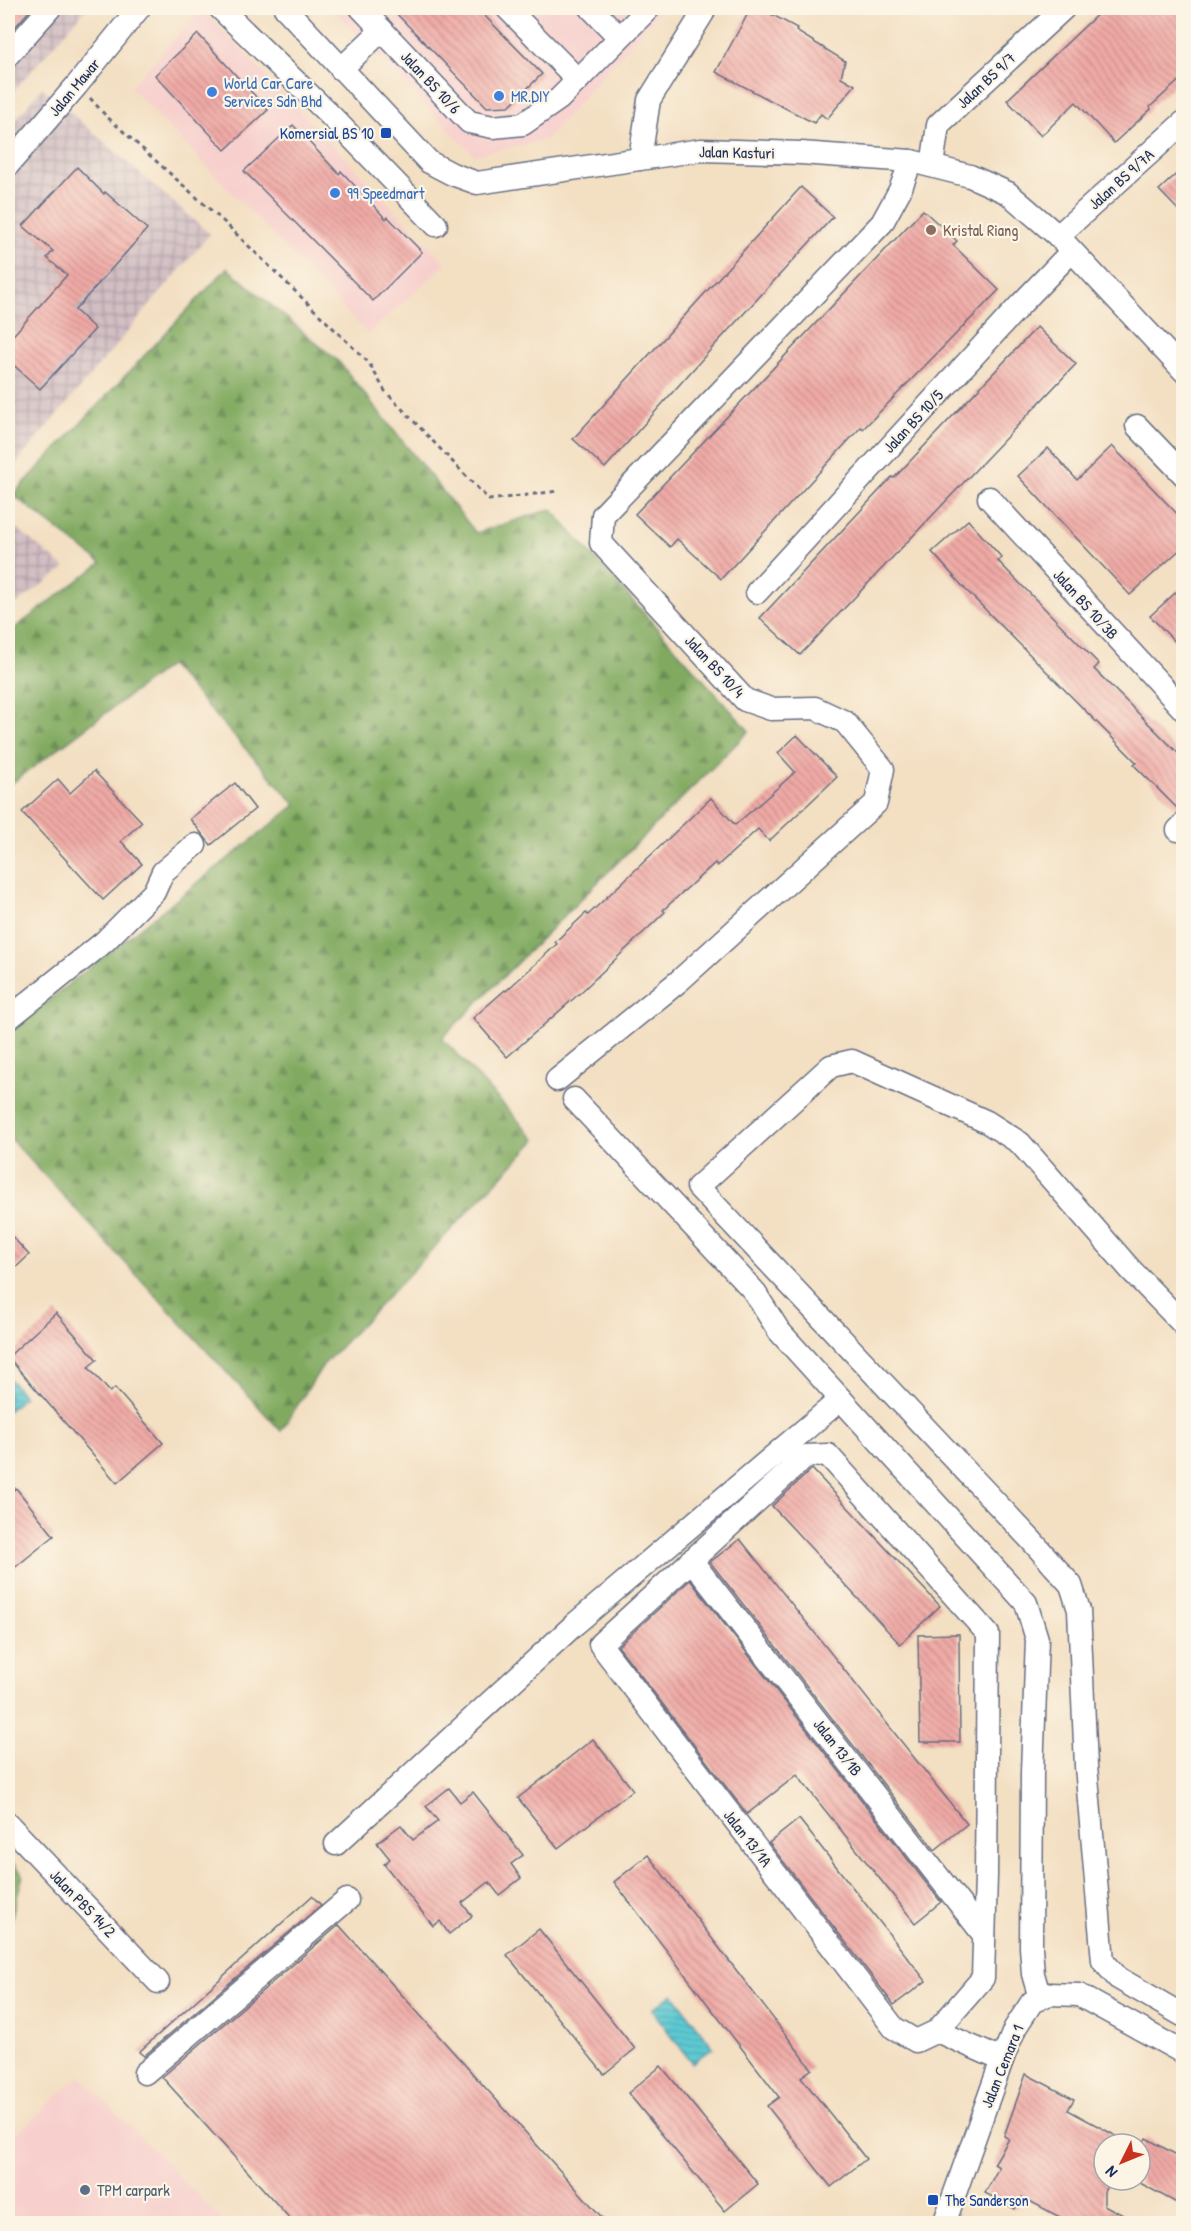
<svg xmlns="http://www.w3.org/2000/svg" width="1191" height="2231" viewBox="0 0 1191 2231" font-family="'Patrick Hand',sans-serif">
<defs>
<pattern id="industrial-grid" width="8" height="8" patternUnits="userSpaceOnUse" patternTransform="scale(1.5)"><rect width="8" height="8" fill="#d2bec3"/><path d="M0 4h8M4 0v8" fill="none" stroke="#aa9ba2"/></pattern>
<pattern id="forest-firs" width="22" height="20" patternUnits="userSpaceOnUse" patternTransform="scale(1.5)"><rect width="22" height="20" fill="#81aa61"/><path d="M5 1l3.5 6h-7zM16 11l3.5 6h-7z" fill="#698b53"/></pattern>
<pattern id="water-rules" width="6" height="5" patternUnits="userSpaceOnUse" patternTransform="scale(1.5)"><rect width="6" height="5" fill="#5dcad3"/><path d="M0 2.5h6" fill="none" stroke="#4ca4ae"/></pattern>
<pattern id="building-back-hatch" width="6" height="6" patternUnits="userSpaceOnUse" patternTransform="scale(1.5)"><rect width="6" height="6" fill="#f1aaa6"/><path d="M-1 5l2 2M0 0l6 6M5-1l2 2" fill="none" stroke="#c28b8a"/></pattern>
</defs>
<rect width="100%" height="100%" fill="#fcf5e5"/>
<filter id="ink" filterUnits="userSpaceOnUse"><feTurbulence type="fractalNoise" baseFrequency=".0167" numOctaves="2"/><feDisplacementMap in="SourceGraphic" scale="12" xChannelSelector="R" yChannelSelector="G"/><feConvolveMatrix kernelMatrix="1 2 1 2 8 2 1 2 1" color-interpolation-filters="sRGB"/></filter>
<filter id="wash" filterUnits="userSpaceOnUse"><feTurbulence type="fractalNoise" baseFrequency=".008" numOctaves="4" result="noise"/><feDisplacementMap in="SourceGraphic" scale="24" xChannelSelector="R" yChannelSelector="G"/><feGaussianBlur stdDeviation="1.35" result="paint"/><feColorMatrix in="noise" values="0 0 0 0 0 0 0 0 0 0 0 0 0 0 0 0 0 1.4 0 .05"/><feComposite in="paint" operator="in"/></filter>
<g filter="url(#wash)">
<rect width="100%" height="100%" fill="#f3dfc2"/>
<!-- built -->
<g fill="#f7d0cd">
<path d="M331 8H663L545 140 474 155Z"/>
<path d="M202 9 446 264 368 334 130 87Z"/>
<path d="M80 2076 225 2223H8V2141Z"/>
</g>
<!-- industrial -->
<g fill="url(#industrial-grid)">
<path d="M8 8H87L8 97Z"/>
<path d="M42 88 210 234 8 473V129Z"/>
<path d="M8 521 65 568 8 610Z"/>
</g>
<!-- forest -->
<g fill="url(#forest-firs)" stroke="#4e6c60" stroke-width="1.5">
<path d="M227 268 339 362 476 533 551 509 749 731 442 1038 536 1140 323 1365 281 1431 8 1136V1032L296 805 170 665 8 786V633L101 563 13 495Z"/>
<path d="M8 1858 23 1875 8 1931Z"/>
</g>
<!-- water -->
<g fill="url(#water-rules)" stroke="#3c7c98" stroke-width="1.5">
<path d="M8 1377 24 1397 8 1411Z"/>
<path d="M673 1994 713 2047 692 2063 652 2010Z"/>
</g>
<g id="blocks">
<!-- building -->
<g fill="url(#building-back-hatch)">
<path d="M8 8H32L8 35Z"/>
<path d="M391 8H477L542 74 509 106 487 107Z"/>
<path d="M751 8H760L797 28 796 31 845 61 841 77 855 85 827 119 821 114 814 123 716 72Z"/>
<path d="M1104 8H1184V76L1150 107 1151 109 1114 143 1076 102 1041 136 1007 100Z"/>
<path d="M198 34 268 110 225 150 155 75Z"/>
<path d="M293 125 339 174 341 171 386 219 388 217 422 252 373 301 244 171Z"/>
<path d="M77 167 104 194 105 192 147 229 75 310 95 329 40 389 8 360V341L67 275 47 258 53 251 23 226Z"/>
<path d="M1184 167V216L1159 190Z"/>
<path d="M801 187 833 217 713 347 605 468 573 439Z"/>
<path d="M923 210 957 241 953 245 999 290 863 429 861 427 721 579 677 539 670 547 635 514Z"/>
<path d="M1037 327 1076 364 800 655 760 618 892 477 894 478Z"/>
<path d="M1112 446 1184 521V546L1130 595 1018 476 1048 448 1077 480Z"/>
<path d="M968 520 1002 558 998 561 1099 664 1094 669 1184 759V802L1177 808 1134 765 1137 763 966 590 932 552Z"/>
<path d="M1184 585V651L1150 616Z"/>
<path d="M797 735 837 777 769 841 758 829 717 866 715 863 663 910 665 912 580 993 507 1057 473 1018 505 990 506 991 557 944 555 942 586 913 588 915 711 798 735 825 764 800 795 772 778 753Z"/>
<path d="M94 771 142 822 121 841 142 864 103 900 22 812 58 779 70 793Z"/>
<path d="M235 783 255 809 211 845 190 819Z"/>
<path d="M8 1232 29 1255 8 1275Z"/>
<path d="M56 1313 97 1360 88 1367 110 1392 115 1388 163 1443 117 1483 8 1357Z"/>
<path d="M812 1469 940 1606 900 1644 772 1506Z"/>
<path d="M16 1488 54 1536 8 1573V1495Z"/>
<path d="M740 1539 967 1824 935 1850 710 1562Z"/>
<path d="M690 1580 941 1902 915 1923 797 1775 747 1814 618 1646Z"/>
<path d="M959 1634 960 1742H920L918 1635Z"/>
<path d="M593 1739 633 1790 558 1848 518 1798Z"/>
<path d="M449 1788 460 1802 473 1792 523 1855 511 1864 521 1878 499 1895 489 1882 462 1903 472 1916 449 1934 440 1921 433 1926 384 1864 390 1859 377 1843 401 1825 413 1840 438 1821 426 1806Z"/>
<path d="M799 1819 926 1981 894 2005 769 1843Z"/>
<path d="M648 1855 812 2069 801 2077 866 2159 831 2187 767 2106 779 2097 614 1882Z"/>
<path d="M312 1896 321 1905 144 2056 139 2052Z"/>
<path d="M339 1925 607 2223H294L162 2077Z"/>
<path d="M539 1929 635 2049 604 2074 507 1955Z"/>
<path d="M661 2066 758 2184 725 2211 628 2093Z"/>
<path d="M1026 2074 1074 2099 1068 2110 1131 2144H1104V2180H1110L1104 2192V2205L1138 2223H1071L1022 2197 1015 2209 985 2193 999 2167 994 2164 1009 2139 1004 2136Z"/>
<path d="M1146 2138 1184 2159V2207L1140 2183V2149Z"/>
</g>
</g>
</g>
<g filter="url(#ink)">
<use href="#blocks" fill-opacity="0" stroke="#676d81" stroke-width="1.5"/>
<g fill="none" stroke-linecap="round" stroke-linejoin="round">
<defs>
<g id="minor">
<path d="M220 8 333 118 436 225"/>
<path d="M285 8 429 162 452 174 477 183 701 150 801 153 911 161 970 176 1008 193 1058 236 1184 371"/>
<path d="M361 8 469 122 493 127 523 124 559 99 649 8"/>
<path d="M507 8 578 80"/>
<path d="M591 8 619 37"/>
<path d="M8 55 50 8"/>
<path d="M341 69 382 30"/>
<path d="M640 159 649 100 703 13"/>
<path d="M8 165 77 85 139 8"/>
<path d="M932 166 938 125 1064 8"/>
<path d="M1058 236 1184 122"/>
<path d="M1137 426 1184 475"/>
<path d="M989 498 1184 710"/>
<path d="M757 592 1021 304 1071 252"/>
<path d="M1178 830 1184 824"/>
<path d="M8 1019 104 942 154 892 163 872 195 845"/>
<path d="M557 1080 679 981 876 803 883 769 845 722 815 708 771 709 745 700 601 543 603 515 882 223 900 190 911 161"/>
<path d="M574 1099 753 1290 779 1331 1026 1603 1037 1639 1032 1772 1031 1947 1033 1974 1040 1998"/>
<path d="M1184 1325 1130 1269 1020 1143 987 1122 852 1061 831 1066 698 1187 1031 1540 1071 1585 1079 1610 1086 1766 1103 1961 1118 1978 1184 2016"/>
<path d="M828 1455 988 1634 986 1876 983 1978 937 2031 916 2041 894 2028 600 1644 806 1456Z"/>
<path d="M691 1560 984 1935"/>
<path d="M8 1824 158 1982"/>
<path d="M336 1844 575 1624 841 1399"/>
<path d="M937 2031 1002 2060"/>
<path d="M145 2073 347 1900"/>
<path d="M944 2224 1002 2060 1015 2028 1032 2002 1049 1994 1079 1995 1184 2053"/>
</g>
</defs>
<!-- minor casing -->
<use href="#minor" stroke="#676d81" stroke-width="25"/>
<!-- path -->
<path stroke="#676d81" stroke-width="3" stroke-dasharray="4.5 4.5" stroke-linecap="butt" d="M90 98 106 116 224 222 369 363 385 391 489 500 558 491"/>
<!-- minor -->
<use href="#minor" stroke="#fff" stroke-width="22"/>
</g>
</g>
<!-- markers -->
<g fill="#3f7fe0" stroke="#fcf5e5" stroke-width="2">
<circle cx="212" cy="92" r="6"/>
<circle cx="499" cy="96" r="6"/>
<circle cx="335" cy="193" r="6"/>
</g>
<g fill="#1a4fb4" stroke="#fcf5e5" stroke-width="2">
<rect x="380" y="127" width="12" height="12" rx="3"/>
<rect x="927" y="2194" width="12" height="12" rx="3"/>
</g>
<circle fill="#8d6e63" stroke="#fcf5e5" stroke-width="2" cx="931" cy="230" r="6"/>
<circle fill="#5c6f8a" stroke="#fcf5e5" stroke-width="2" cx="85" cy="2190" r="6"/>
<g text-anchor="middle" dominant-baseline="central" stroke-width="4.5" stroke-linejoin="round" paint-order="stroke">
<!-- street labels -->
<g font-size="16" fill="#1b2f5e" stroke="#fcf5e5">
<text transform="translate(986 80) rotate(-43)">Jalan BS 9/7</text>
<text transform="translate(431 82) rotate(47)">Jalan BS 10/6</text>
<text transform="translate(74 87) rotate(-50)">Jalan Mawar</text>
<text transform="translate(737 152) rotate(1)">Jalan Kasturi</text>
<text transform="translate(1121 179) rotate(-42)">Jalan BS 9/7A</text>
<text transform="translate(913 421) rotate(-47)">Jalan BS 10/5</text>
<text transform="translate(1086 604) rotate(48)">Jalan BS 10/3B</text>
<text transform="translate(715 666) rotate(47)">Jalan BS 10/4</text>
<text transform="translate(838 1747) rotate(52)">Jalan 13/1B</text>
<text transform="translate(748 1838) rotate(52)">Jalan 13/1A</text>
<text transform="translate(83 1903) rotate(46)">Jalan PBS 14/2</text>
<text transform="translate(1002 2066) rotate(-68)">Jalan Cemara 1</text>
</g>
<!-- shop labels -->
<g font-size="16" fill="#366cbe" stroke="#fcf5e5" text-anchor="start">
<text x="224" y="83">World Car Care<tspan x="224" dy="18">Services Sdn Bhd</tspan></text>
<text x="511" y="96">MR.DIY</text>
<text x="347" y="193">99 Speedmart</text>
</g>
<!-- transit labels -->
<g font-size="16" fill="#164399" stroke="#fcf5e5" text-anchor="end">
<text x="374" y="133">Komersial BS 10</text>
<text x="945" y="2200" text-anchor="start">The Sanderson</text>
</g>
<!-- education labels -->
<g font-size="16" fill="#785e54" stroke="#fcf5e5" text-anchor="start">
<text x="943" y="230">Kristal Riang</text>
</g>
<!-- service labels -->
<g font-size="16" fill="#4e5e75" stroke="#fcf5e5" text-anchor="start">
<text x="97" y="2190">TPM carpark</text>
</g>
</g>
<!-- margin -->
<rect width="1191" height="2231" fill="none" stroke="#fcf5e5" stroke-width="30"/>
<!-- north arrow -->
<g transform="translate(1122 2162) rotate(227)"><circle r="28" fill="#fcf5e5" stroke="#a2a6af" stroke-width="1.5"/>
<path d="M0-4.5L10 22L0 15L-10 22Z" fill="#c8321e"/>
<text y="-9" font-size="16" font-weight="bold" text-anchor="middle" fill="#1b2f5e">N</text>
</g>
</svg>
